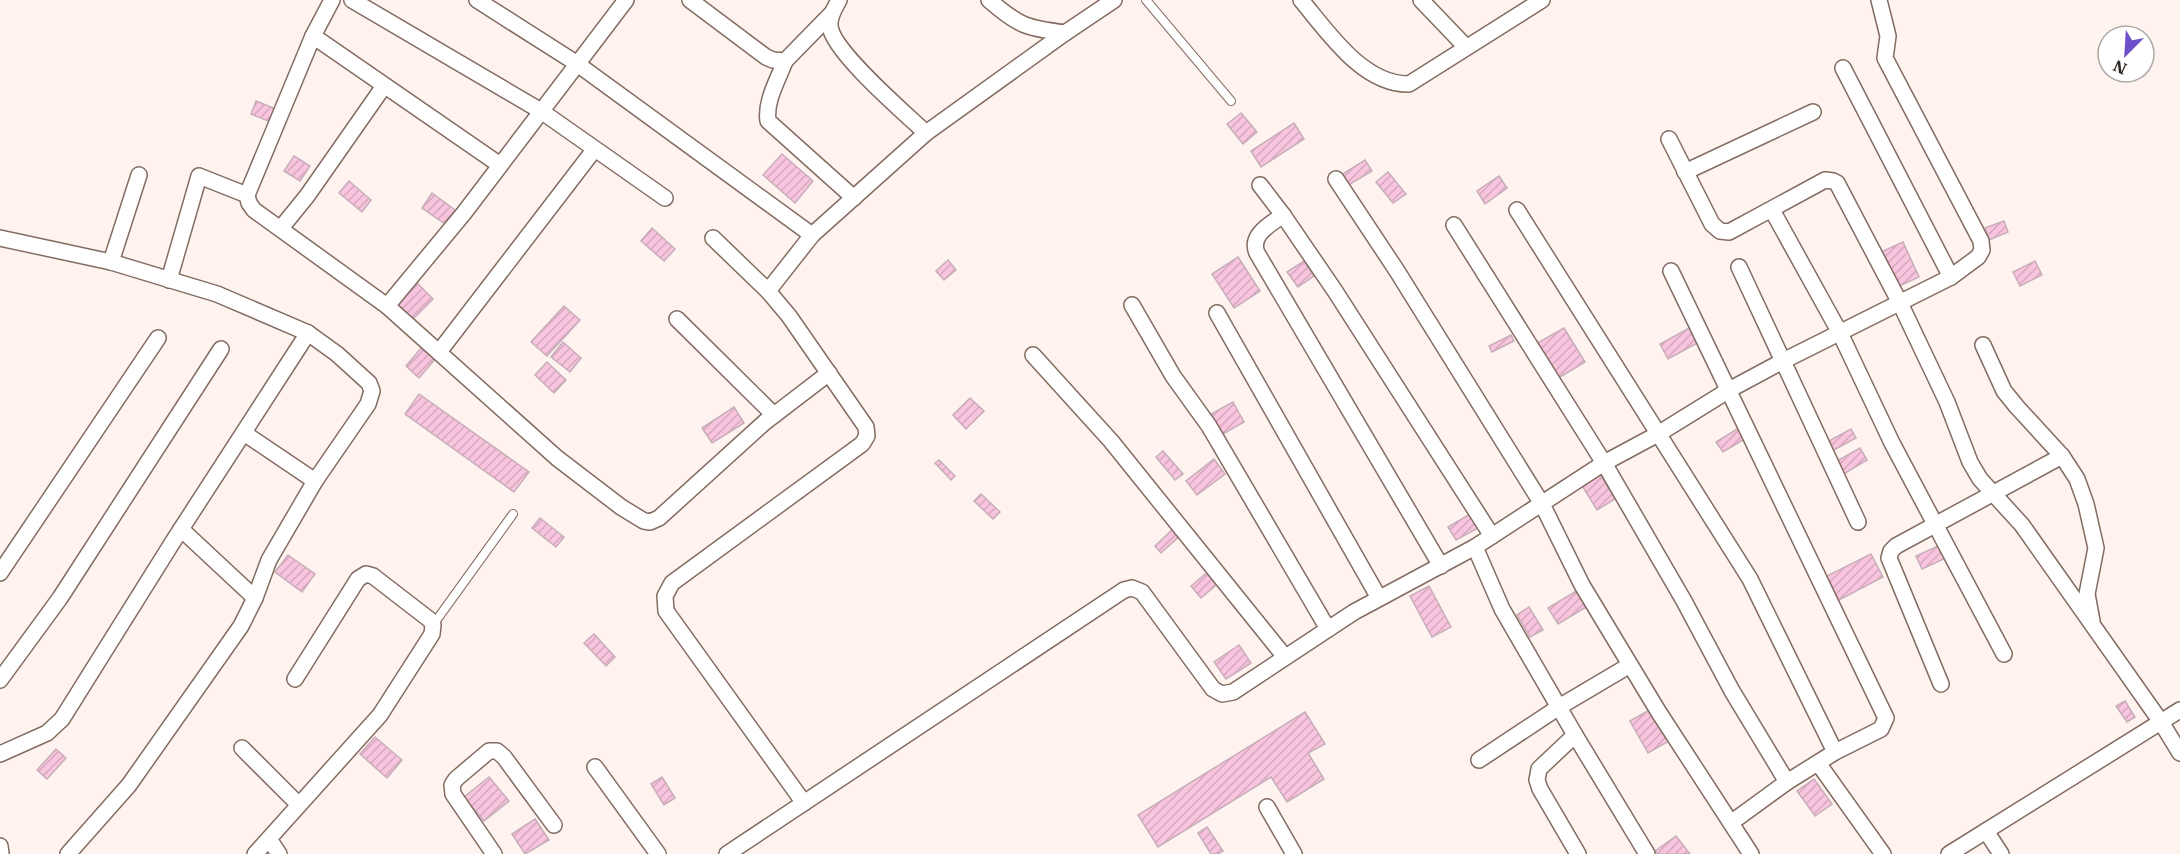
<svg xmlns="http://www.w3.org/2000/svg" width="2180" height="854" viewBox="0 0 2180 854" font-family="'IBM Plex Serif',serif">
<defs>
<pattern id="building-hatch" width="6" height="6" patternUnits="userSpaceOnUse" patternTransform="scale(1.5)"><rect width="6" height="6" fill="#f8c4de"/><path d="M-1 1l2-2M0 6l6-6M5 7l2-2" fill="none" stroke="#d5a8be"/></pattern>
</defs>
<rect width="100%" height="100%" fill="#fef3ee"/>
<!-- building -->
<g fill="url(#building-hatch)" stroke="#c7aeba" stroke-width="1.5">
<path d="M256 101 278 110 273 123 251 114Z"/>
<path d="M1241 113 1257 132 1243 144 1227 124Z"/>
<path d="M1294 123 1304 139 1261 167 1251 151Z"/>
<path d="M782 154 813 181 795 203 763 175Z"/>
<path d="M294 156 310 166 300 181 284 171Z"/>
<path d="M1365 160 1372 171 1347 186 1341 175Z"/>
<path d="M1388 172 1406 194 1393 203 1376 182Z"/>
<path d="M1499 176 1507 188 1485 204 1477 191Z"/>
<path d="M349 181 371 200 362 212 339 193Z"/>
<path d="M432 193 455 210 445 224 422 208Z"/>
<path d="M2004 221 2008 232 1989 240 1985 228Z"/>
<path d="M652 228 675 249 664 261 641 241Z"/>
<path d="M1903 242 1919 277 1897 287 1881 252Z"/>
<path d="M1238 257 1260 291 1234 308 1212 274Z"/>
<path d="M948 260 956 270 944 280 936 271Z"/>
<path d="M1304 261 1314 276 1298 287 1287 272Z"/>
<path d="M2035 261 2042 275 2020 286 2013 272Z"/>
<path d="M416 282 433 299 412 320 395 303Z"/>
<path d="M564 306 580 320 547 356 531 342Z"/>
<path d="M1693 326 1701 341 1668 359 1660 344Z"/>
<path d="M1564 328 1585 362 1555 380 1534 345Z"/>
<path d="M1511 335 1514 341 1492 352 1489 346Z"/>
<path d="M563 342 581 358 570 372 551 357Z"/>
<path d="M422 347 436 358 419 378 406 366Z"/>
<path d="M547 362 566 380 554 393 535 375Z"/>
<path d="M419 394 529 472 514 492 405 414Z"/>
<path d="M970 398 984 411 966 429 953 415Z"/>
<path d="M1233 402 1244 422 1223 434 1211 414Z"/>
<path d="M734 407 744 423 712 443 702 428Z"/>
<path d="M1742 426 1748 437 1723 452 1716 442Z"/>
<path d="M1851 429 1856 438 1832 451 1827 442Z"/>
<path d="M1860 448 1867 460 1842 475 1835 462Z"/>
<path d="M1163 451 1183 474 1175 480 1156 457Z"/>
<path d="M1214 459 1225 474 1197 495 1186 481Z"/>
<path d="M939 460 955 476 951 480 935 463Z"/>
<path d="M1599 473 1615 499 1597 510 1581 484Z"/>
<path d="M981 494 1000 512 993 519 974 501Z"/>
<path d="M1470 514 1478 528 1456 540 1448 527Z"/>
<path d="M540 518 564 537 556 547 532 528Z"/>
<path d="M1175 527 1182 534 1161 553 1155 546Z"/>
<path d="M1940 545 1946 558 1922 569 1916 556Z"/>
<path d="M1871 554 1883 577 1837 601 1825 577Z"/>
<path d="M288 555 315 574 302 592 275 572Z"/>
<path d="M1211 569 1221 581 1201 598 1191 586Z"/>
<path d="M1429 586 1451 627 1432 637 1410 596Z"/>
<path d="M1578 590 1588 606 1558 624 1548 608Z"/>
<path d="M1529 607 1543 630 1530 637 1517 615Z"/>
<path d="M594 634 615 657 606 666 584 643Z"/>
<path d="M1239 645 1251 663 1226 679 1214 662Z"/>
<path d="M2125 701 2135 717 2127 722 2116 706Z"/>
<path d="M1651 709 1669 741 1648 753 1630 721Z"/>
<path d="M1305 712 1325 744 1308 753 1324 779 1287 802 1271 777 1158 847 1138 815Z"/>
<path d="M375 737 402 760 387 778 360 754Z"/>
<path d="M56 749 66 758 47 779 37 770Z"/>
<path d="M489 777 509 801 484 821 464 797Z"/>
<path d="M662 777 675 798 664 805 651 784Z"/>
<path d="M1814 779 1832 804 1815 816 1797 791Z"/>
<path d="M535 819 549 840 525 854 512 834Z"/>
<path d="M1207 827 1223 851 1218 854H1211L1198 833Z"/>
<path d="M1676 836 1690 854H1658L1655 851Z"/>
</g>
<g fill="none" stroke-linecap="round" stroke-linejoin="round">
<defs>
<g id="lane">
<path d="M1146 0 1231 101"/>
<path d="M433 625 513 514"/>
</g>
<g id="street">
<path d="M352 0 541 111 665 198"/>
<path d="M477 0 576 63 812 235"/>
<path d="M690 0 766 57 773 60 785 61 832 13"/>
<path d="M839 0C835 8 829 16 830 26 832 51 906 114 926 133"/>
<path d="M989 0C1019 26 1026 28 1065 33"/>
<path d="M1301 0C1328 32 1363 85 1409 84L1542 0"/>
<path d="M1421 0 1466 47"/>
<path d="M313 36 332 0"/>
<path d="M785 61C778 80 765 101 768 121L854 198"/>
<path d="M1843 68 1951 277"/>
<path d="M1669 139 1712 224 1720 231 1729 232 1825 180 1833 181 1837 183 1900 303 1947 402 1970 462 1980 479 2022 525 2161 722 2180 753"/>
<path d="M500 165 313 36 247 195 249 203 254 210 387 306 557 458 621 507 644 521 650 522 659 518 765 422 829 373"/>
<path d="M1685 172 1813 112"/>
<path d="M1336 179 1397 271 1542 504 1582 585 1658 711 1751 854"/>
<path d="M1260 185 1283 215 1335 291 1492 536"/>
<path d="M1517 210 1750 579 1835 752"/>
<path d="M1772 210 1840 333 1892 443 2004 654"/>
<path d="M1283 215C1271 224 1249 235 1257 253L1441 566"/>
<path d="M1454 225 1604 463 1684 601 1732 691 1787 782"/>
<path d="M281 228 307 196 384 86"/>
<path d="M0 238 111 262 217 294 308 333 337 354 369 383 372 391 368 404 315 481 269 560 255 598 241 626 129 785 68 854"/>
<path d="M713 238 768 291 789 316 866 427 867 436 862 444 672 583 665 596 666 611 804 803"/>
<path d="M111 262 139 175"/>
<path d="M1739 267 1858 522"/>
<path d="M1671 271 1886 718 1881 729 1835 752 1787 782 1732 822"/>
<path d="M169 280 199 176 247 195"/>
<path d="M768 291 812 235 926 133 1065 33 1114 0"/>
<path d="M1132 305 1173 376 1209 426 1328 629"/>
<path d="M387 306 464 213 626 0"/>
<path d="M1217 313 1379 598"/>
<path d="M677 319 774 415"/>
<path d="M1983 345 2004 391 2017 407 2062 456 2077 479 2086 504 2096 548 2087 594 2092 621"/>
<path d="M439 352 594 150"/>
<path d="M1033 355 1111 441 1285 657"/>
<path d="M244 433 315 481"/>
<path d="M181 529 255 598"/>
<path d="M1475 547 1502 609 1575 735 1647 854"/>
<path d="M0 573 158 338"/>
<path d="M0 680 60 598 221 349"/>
<path d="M1941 684 1889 558 1891 551 1896 546 2062 456"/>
<path d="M1575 735 1539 769 1537 780 1540 789 1578 854"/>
<path d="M242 748 299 805"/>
<path d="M0 754 47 733 62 719 174 540 308 333"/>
<path d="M1479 760 1559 707 1630 665"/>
<path d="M1818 763 1883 854"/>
<path d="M595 767 658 854"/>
<path d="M1267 807 1294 854"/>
<path d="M1986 831 2001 854"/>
<path d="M269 839 279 854"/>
<path d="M0 846 1 854"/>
<path d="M255 854 380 715 432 634 433 625 430 620 373 576 366 574 358 579 295 679"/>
<path d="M494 854 453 794 452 785 456 779 489 751H497L504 757 554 825"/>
<path d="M727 854 1124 590 1132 588 1142 592 1213 689 1222 694 1233 692 1354 612 1475 547 1604 463 1658 434 1729 390 1783 361 1951 277 1978 257 1982 250 1981 241 1885 58 1888 36 1879 0"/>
<path d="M1949 854 2180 710"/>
</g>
</defs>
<!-- lane casing -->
<use href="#lane" stroke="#836c61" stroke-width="10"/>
<!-- street casing -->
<use href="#street" stroke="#836c61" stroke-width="18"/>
<!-- lane -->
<use href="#lane" stroke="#fff" stroke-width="8"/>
<!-- street -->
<use href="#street" stroke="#fff" stroke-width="15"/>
</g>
<!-- north arrow -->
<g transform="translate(2126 54) rotate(204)"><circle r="28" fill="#ffffff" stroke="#aca8a6" stroke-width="1.5"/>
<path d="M0-4.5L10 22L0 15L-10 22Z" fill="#6c51cb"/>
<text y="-9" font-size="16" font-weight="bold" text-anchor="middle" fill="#2f2520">N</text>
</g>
</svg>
